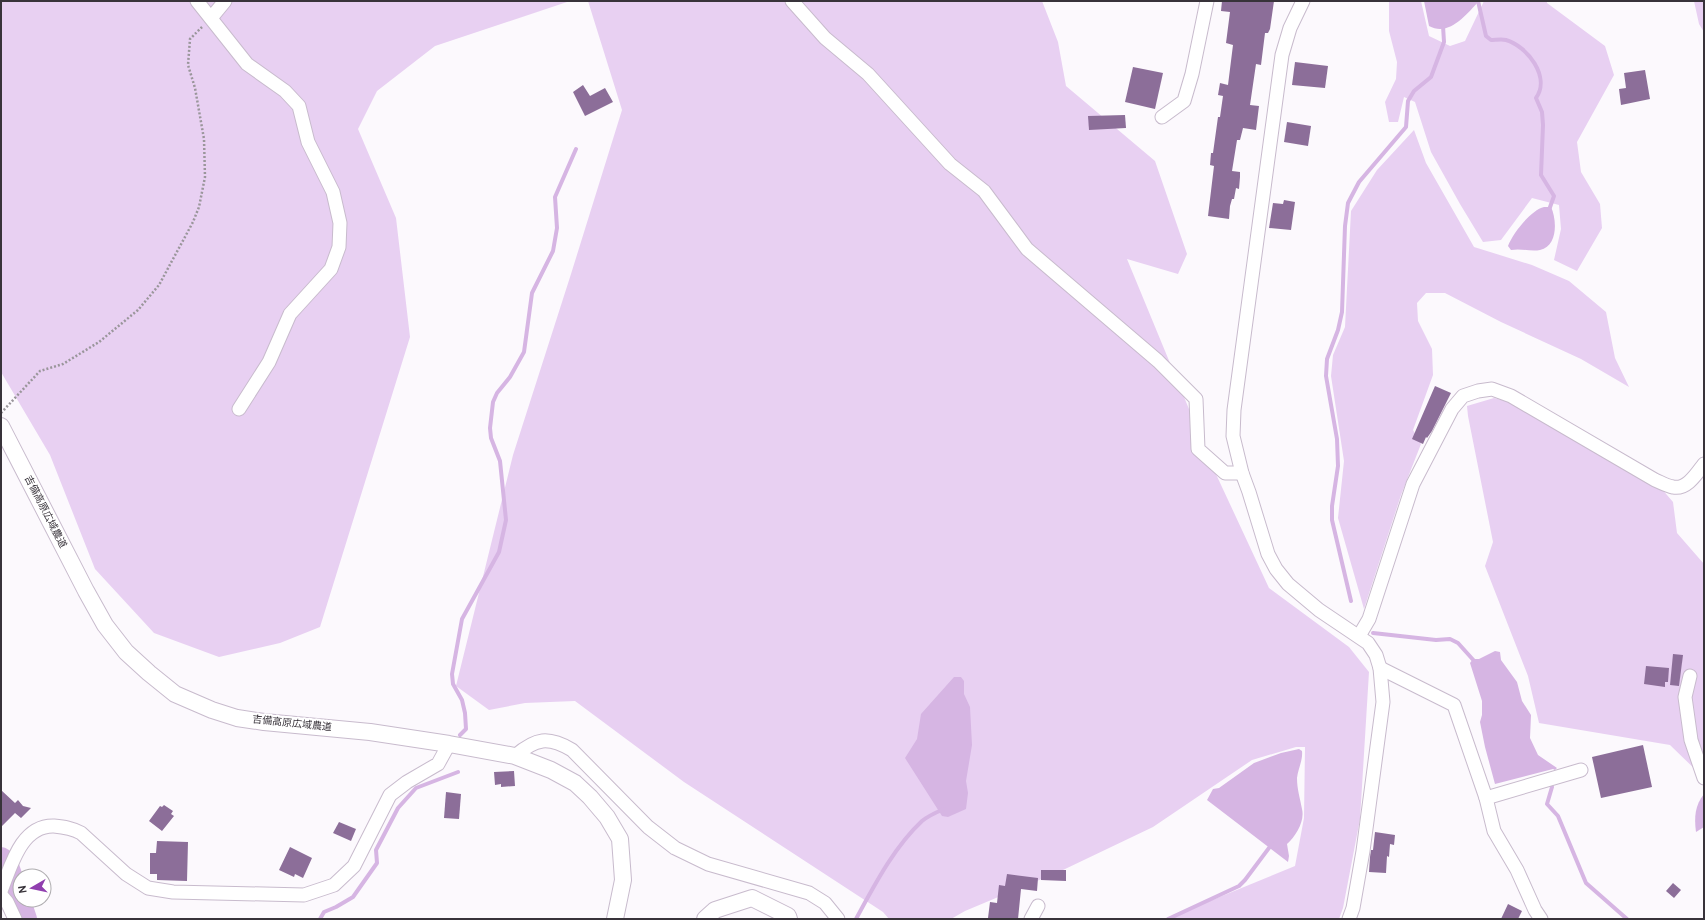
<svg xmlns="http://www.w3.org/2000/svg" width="1705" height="920" viewBox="0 0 1705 920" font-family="Overpass,'Noto Sans JP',sans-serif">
<rect width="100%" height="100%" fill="#fcf9fd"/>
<!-- green -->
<g fill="#e8d0f2">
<path d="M1 1H570L435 46 377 91 358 129 396 218 410 337 320 627 280 643 219 657 154 633 95 569 50 455 1 372Z"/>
<path d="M588 1H1042L1058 42 1066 86 1155 161 1187 254 1178 274 1127 259 1215 472 1269 588 1349 647 1369 672 1360 819 1343 908 1339 919H1171L1188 910 1295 866 1304 818 1305 747H1296L1252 760 1153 827 1063 870 965 911 951 919H889L883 912 684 782 575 701 525 703 489 710 456 686 513 455 571 274 622 110Z"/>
<path d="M1389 1H1421L1429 36 1450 46 1465 41 1484 1H1547V3L1605 46 1614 75 1577 142 1581 172 1600 204 1602 228 1577 271 1554 260 1561 229 1559 205 1532 198 1501 240 1483 242 1460 204 1431 152 1415 102 1404 97 1398 122H1389L1385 102 1396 79 1397 62 1389 31Z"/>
<path d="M1694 1H1704V32L1699 24Z"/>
<path d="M1414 130 1426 163 1474 247 1532 265 1569 281 1606 312 1615 358 1629 387 1581 359 1501 322 1445 293H1426L1417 303 1418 321 1432 349 1433 375 1413 430 1421 444 1401 495 1364 609 1338 518 1344 461 1331 376 1333 355 1345 327 1351 211 1377 170Z"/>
<path d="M1494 398 1513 403 1661 488 1673 502 1677 533 1704 564V778L1670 745 1539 723 1528 676 1485 566 1493 542 1468 416 1467 406Z"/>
</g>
<!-- water -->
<g fill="#d6b5e3">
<path d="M1424 1H1479C1466 15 1449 37 1429 26Z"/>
<path d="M1544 207H1551C1557 220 1558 246 1540 250 1531 252 1522 248 1511 250L1508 246C1513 233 1531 210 1544 207Z"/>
<path d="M1495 651 1500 652 1501 660 1517 682 1522 701 1531 715 1530 738 1538 755 1557 768 1555 770 1553 769 1495 784 1485 747 1480 722 1482 715V701L1470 663 1473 659H1479Z"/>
<path d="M954 677H961L964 681V694L970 707 972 745 966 781 968 793 966 809 948 817 942 816 905 758 917 739 921 714Z"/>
<path d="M1299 749 1302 751C1303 760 1298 769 1297 778 1297 789 1300 798 1302 809 1305 821 1296 836 1287 844L1289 856 1288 862 1207 800 1213 789 1219 788 1254 763 1281 753Z"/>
<path d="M1704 794V827L1696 832C1694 817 1695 805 1704 794Z"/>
</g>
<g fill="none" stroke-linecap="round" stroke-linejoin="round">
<!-- stream -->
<g stroke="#d6b5e3" stroke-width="4">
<path d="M1478 1 1486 36 1491 40C1495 40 1502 39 1506 40 1527 46 1551 77 1536 98L1542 112 1543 125 1541 175 1554 196 1549 210"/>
<path d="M1351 601 1332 520V506L1338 466 1337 439 1326 376 1327 359 1338 330 1342 312 1345 226 1348 203 1359 182 1406 127 1408 101 1414 91 1431 77 1444 42 1443 26"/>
<path d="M1373 633 1436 640 1450 639 1458 643 1476 663"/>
<path d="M460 735 466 729 465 713 462 700 453 684 452 674 462 619 499 552 506 520 500 461 491 438 490 428 493 402 497 393 510 377 524 352 532 293 553 251 557 228 555 197 576 149"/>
<path d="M1552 787 1547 804 1558 816 1586 883 1627 919"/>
<path d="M320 919 324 912 336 907 353 897 377 863 376 850 398 808 416 788 458 772"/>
<path d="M856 919C874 886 894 847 922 821 928 816 937 812 944 809"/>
<path d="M1168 919 1239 886 1245 880 1272 844"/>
</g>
<!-- river -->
<path stroke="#d6b5e3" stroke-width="24" d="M1 859 6 863 25 919"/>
</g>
<!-- building -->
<g fill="#8c6e99">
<path d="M1222 1H1274L1270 29 1268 33H1265L1261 65 1256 64 1250 105 1259 106 1256 130 1243 128 1240 140H1237L1232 171 1240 172V177L1239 189 1236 188 1234 199H1232L1230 206 1229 219 1208 216 1214 166 1210 165 1211 153H1213L1218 117H1220L1223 96 1218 95 1220 83 1228 85 1233 45 1226 43 1230 12 1221 11Z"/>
<path d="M1295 62 1328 66 1325 88 1292 85Z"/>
<path d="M1133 67 1163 73 1155 109 1125 102Z"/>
<path d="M1645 70 1650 99 1621 105 1619 89 1626 88 1624 73Z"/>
<path d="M583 85 590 96 605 88 613 102 585 116 573 92Z"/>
<path d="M1125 115 1126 128 1089 130 1088 116Z"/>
<path d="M1287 122 1311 126 1308 146 1284 142Z"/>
<path d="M1284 200 1295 202 1291 230 1269 228 1273 203 1283 204Z"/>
<path d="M1435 386 1451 393 1432 431 1427 438 1426 437 1423 444 1412 439Z"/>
<path d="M1673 654 1683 655 1679 686 1670 685Z"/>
<path d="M1646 666 1669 668 1668 682H1665V687L1644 684Z"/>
<path d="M1643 745 1652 787 1601 798 1592 757Z"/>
<path d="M514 771 515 786 501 787V784L495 785 494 772Z"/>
<path d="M1 790 15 803 18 800 23 806 31 808 21 818 15 813 1 827Z"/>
<path d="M446 792 461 794 459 819 444 818Z"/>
<path d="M164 805 173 811 171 814 174 816 162 831 149 821 160 806 162 807Z"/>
<path d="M339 822 356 829 351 841 333 833Z"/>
<path d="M1375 832 1395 835 1394 845 1390 844 1389 857 1387 856 1386 873 1369 872 1370 857 1371 850H1373Z"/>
<path d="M157 841 188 842 187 881 157 880V874H150V853H156Z"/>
<path d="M290 847 312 858 303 878 295 874 294 877 279 870Z"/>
<path d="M1041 870H1066V881L1041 880Z"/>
<path d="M1007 874 1038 878 1037 891 1021 889 1018 919 988 918 990 902 997 903 999 885 1005 886Z"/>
<path d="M1673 883 1681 890 1674 898 1666 891Z"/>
<path d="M1508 904 1522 911 1518 919H1501Z"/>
</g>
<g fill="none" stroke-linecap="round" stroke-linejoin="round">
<defs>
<g id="minor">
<path d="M197 1 247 64 285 91 299 106 308 142 333 192 340 223 339 247 331 269 290 314 269 362 239 409"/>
<path d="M792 1 825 38 868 74 950 164 984 191 1027 249 1158 361 1196 399 1198 449 1225 473H1242"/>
<path d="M1303 1 1290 28 1282 55 1234 410 1233 436 1242 473 1249 492 1268 554 1276 569 1288 584 1319 610 1368 643 1376 655 1380 668 1383 702 1363 851 1353 908 1349 919"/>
<path d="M211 18 225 1"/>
<path d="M1162 117 1184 101 1192 74 1207 1"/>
<path d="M1359 636 1369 619 1413 484 1452 409 1463 396 1478 391 1492 389 1511 396 1655 480C1660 482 1667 486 1673 487 1687 490 1697 473 1704 464"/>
<path d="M1380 668 1454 705 1486 798 1494 831 1517 870 1535 910 1541 919"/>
<path d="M1690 676 1685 697 1691 740 1704 778"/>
<path d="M515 756C536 738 548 736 572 750L648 827 675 848 708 864 809 893 825 903 838 919"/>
<path d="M1486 798 1581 770"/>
<path d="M1 891C11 866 21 825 54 826 64 827 72 828 81 833L126 874 148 888 173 892 304 895 334 885 354 866 390 795 407 782 438 764 449 744"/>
<path d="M1 895 7 902 15 919"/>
<path d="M1031 919 1038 906"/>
</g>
<g id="tertiary">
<path d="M1 426 86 591 105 625 126 652 149 673 175 694 212 710 237 718 264 722 370 732 449 744 515 756 551 770 575 783 590 797 607 817 620 839 623 880 615 919"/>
<path d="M705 919 715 910 752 898 788 916 789 919"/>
</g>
</defs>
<!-- minor casing -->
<use href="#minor" stroke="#c8bbcd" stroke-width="15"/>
<!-- tertiary casing -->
<use href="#tertiary" stroke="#c8bbcd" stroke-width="18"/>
<!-- path -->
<path stroke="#9a969b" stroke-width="2.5" stroke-dasharray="2 2" stroke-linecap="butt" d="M1 413 40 371 63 364 99 342 138 310 159 285 193 222 199 207 205 177 204 139 195 88 188 65 190 39 202 27"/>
<!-- minor -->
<use href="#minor" stroke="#fff" stroke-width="13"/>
<!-- tertiary -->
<use href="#tertiary" stroke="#fff" stroke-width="16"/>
</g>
<g text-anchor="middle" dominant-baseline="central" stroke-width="4" stroke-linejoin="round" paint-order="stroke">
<!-- street labels -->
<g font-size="10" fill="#38333a" stroke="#fff">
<text transform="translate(45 512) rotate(63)">吉備高原広域農道</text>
<text transform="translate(292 724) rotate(6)">吉備高原広域農道</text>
</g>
</g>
<!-- border -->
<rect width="1705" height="920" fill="none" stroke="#38333a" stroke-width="4"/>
<!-- north arrow -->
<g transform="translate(32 888) rotate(261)"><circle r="19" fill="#ffffff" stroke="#afadb0"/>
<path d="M0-3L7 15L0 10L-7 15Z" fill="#903faf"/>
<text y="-6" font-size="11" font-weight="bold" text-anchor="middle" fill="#38333a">N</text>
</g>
</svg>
